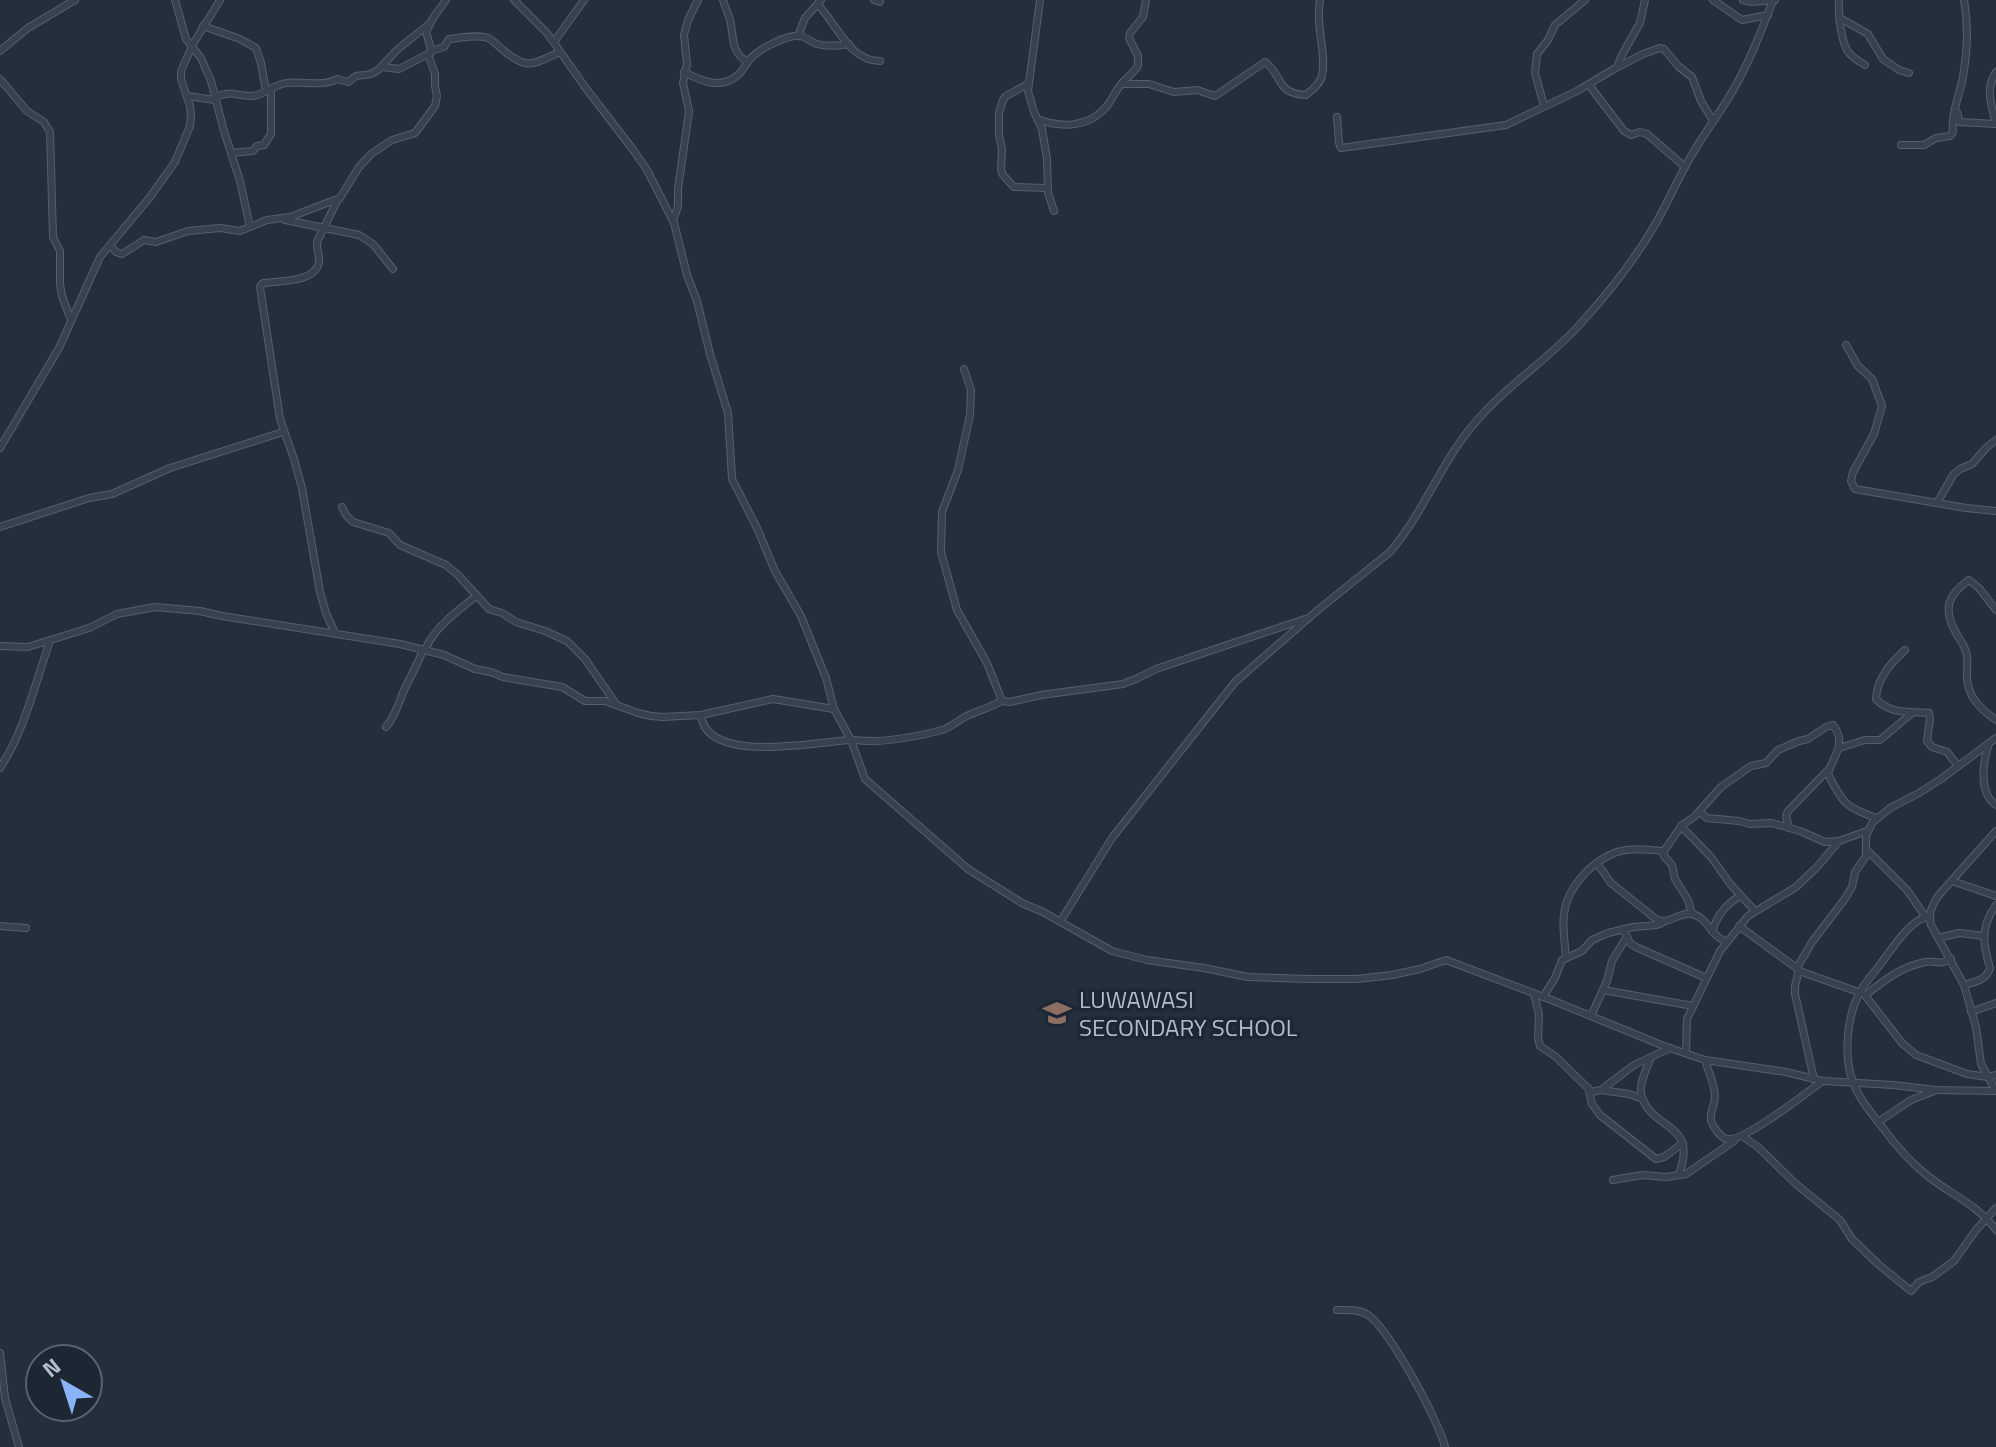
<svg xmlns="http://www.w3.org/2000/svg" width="1996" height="1447" viewBox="0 0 1996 1447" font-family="'Titillium Web',sans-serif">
<rect width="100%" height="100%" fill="#242f3e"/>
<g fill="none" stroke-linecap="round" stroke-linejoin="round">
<defs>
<g id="street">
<path d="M175 0 186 39 201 58 211 81 224 131 240 181 250 227"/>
<path d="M514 0 547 33 585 87 634 151 647 170 674 223 687 275 697 301 710 354 728 413 732 479 757 528 775 571 801 616 826 678 834 709 851 740 865 779 968 869 1022 903 1043 912 1112 951 1147 960 1204 968 1248 977 1309 979H1357L1392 975 1420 969 1446 960 1549 999 1664 1046 1705 1060 1786 1072 1823 1081 1893 1085 1936 1090 1995 1091"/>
<path d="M723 0C725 7 728 13 730 20 734 35 730 53 748 62"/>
<path d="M874 0 880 2"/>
<path d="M1040 0 1028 91 1034 112 1042 129 1047 159 1048 193 1054 211"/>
<path d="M1713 0 1742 20 1768 15"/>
<path d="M1743 0 1752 2 1775 0"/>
<path d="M1839 0C1838 12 1841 44 1849 53 1853 58 1860 62 1865 65"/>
<path d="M818 5C837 24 849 61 880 61"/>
<path d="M1840 18 1868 34 1883 59 1899 70 1909 73"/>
<path d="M203 26 240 39 256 48 261 63 266 91"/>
<path d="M798 36 805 18 821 0"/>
<path d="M554 42 584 0"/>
<path d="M0 51 28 28 75 0"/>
<path d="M430 51 444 47 449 39C460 38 477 34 488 38 493 40 498 46 503 50 528 71 533 64 560 52"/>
<path d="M382 67 399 69 430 53"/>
<path d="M1617 67 1622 55 1640 23 1645 0"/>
<path d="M684 72C701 81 721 90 738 75 743 71 745 65 749 60 759 49 779 39 794 36 804 34 808 41 817 44 827 47 838 46 849 44"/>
<path d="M1996 72C1985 89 1991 104 1996 123"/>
<path d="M0 79 27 111 44 122 50 132 53 237 60 251V284L62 296 71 320"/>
<path d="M1028 84 1006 96 1003 100 999 113V135L1002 149 1001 170 1003 175 1014 187 1047 188"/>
<path d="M1122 84H1149L1174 92 1197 90 1215 96 1265 62C1282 74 1276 94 1306 95 1312 90 1320 84 1322 76 1327 52 1315 27 1320 0"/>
<path d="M1589 85 1624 131 1631 135 1640 132 1647 134 1685 167"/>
<path d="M187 96 215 100"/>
<path d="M215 97C234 90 235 96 252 96 265 95 274 84 287 83 303 81 324 87 337 79L348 82 356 76 371 74 378 70 398 49 429 24"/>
<path d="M1544 106 1535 73 1537 54 1548 40 1555 25 1585 0"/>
<path d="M1955 109 1958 114 1959 122 1996 124"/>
<path d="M1337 117 1339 143 1341 148 1506 125 1577 91 1614 69 1643 54 1660 48 1664 49 1678 66 1692 77 1701 101 1713 121"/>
<path d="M1037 119C1061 128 1089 128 1107 106 1113 98 1117 87 1125 80 1130 75 1134 72 1138 66V56L1129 38 1130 33 1143 17 1146 0"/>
<path d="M1901 145H1924L1936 138 1950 136 1953 132C1951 115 1958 99 1962 82 1967 56 1969 27 1964 0"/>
<path d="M231 153 253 151 257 146 264 145 271 134V89"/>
<path d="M285 220 359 235 373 244 393 269"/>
<path d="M673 221 678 206V189L689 111 683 83 687 64 684 35 688 20 698 0"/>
<path d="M110 245 116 252 122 254 144 240 156 242 188 231 220 228 240 231 267 220 290 217 340 198 359 167 371 154 392 140 415 133 435 106 437 96 435 86V74L429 57 431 49 426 32 433 18 446 0"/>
<path d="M1846 345 1858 366 1872 379 1882 406 1874 434 1853 472 1851 481 1855 489 1966 508 1996 511"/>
<path d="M964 369 971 390 970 415 958 470 942 512 941 552 957 610 987 663 1002 701 1010 702 1041 695 1123 684 1138 678 1156 669 1305 619"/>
<path d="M0 448 59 348 100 257 150 197 175 162 190 126 191 116 190 106 181 79V71L193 44 220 0"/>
<path d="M1937 503 1953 475 1960 469 1972 464 1986 448 1996 440"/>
<path d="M342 507 346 515 353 522 389 533 400 545 446 565 458 575 489 609 502 613 516 622 545 631 567 641 585 659 616 704"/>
<path d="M0 527 89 498 112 494 170 468 283 432"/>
<path d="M1996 610 1979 588 1969 580C1947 595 1943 610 1956 633 1960 640 1966 647 1967 656 1968 662 1967 668 1967 674 1966 695 1980 709 1996 720"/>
<path d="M335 633 326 613 320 592 302 488 294 459 280 419 260 287 263 283C278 281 317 283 319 261 320 255 316 249 317 242L337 201"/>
<path d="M0 646 28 647 89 628 117 614 155 607 200 611 222 616 400 644 444 655 475 669 491 672 503 677 562 687 585 701H605L638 713 651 716 663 717 701 715 773 699 834 709"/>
<path d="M425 650C434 627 458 611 476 596"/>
<path d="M1905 650C1890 664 1877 678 1876 699 1891 715 1910 711 1929 713L1930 718 1927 741 1932 747 1947 752 1958 766"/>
<path d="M701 715C706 766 819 741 851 740 857 740 864 741 870 741 893 741 919 736 942 730 952 727 959 719 969 715 980 710 991 707 1002 701"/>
<path d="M386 727C397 714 399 700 406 686 412 674 418 663 423 650"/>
<path d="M1989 743C1983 761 1978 793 1996 805"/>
<path d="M1839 748 1865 740H1880L1912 713"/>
<path d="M0 768C25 730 35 683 50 641"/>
<path d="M1699 812 1707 818 1739 821 1750 824 1772 823 1800 831 1825 842 1839 841 1867 831"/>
<path d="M1681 826 1711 857 1731 885 1755 911"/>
<path d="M1789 828 1786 816 1788 811 1829 769"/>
<path d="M1996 831 1938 896C1932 906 1928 913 1931 925L1964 985 1976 1027 1981 1064 1996 1091"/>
<path d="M1867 850 1907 890 1925 916"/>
<path d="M1597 863 1611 883 1656 919C1670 926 1679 911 1692 914 1705 917 1708 928 1716 935 1717 937 1725 941 1727 942"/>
<path d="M1952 881 1996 896"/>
<path d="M1692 914 1688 900 1675 879 1672 865 1664 856V851L1682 825 1694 817 1721 787 1751 766 1766 763 1778 750 1799 741 1808 739 1826 727 1833 725C1847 742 1834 756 1828 773 1831 781 1840 797 1846 803 1851 808 1869 816 1877 818"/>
<path d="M1929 917C1912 917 1892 949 1882 962 1875 972 1866 981 1860 992 1847 1016 1843 1056 1853 1082 1859 1099 1872 1114 1883 1128 1896 1146 1911 1163 1929 1177 1952 1195 1979 1206 1996 1230"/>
<path d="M1060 922 1112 838 1235 682 1319 609 1390 552C1423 514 1440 464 1473 425 1505 386 1550 359 1583 321 1610 291 1636 258 1656 223 1669 200 1679 176 1693 153 1705 132 1720 113 1732 92 1749 63 1760 34 1772 3L1775 0"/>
<path d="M0 926 26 928"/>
<path d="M1739 926 1802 972 1864 994 1902 1043 1916 1055 1967 1074 1988 1077 1996 1075"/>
<path d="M1623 929 1630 943 1636 947 1706 978"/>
<path d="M1712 931C1718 915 1725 905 1740 896"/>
<path d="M1938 938 1959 933 1984 936"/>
<path d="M1566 957C1565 943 1562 928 1564 914 1567 888 1590 863 1614 853 1629 847 1648 850 1664 851"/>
<path d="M1797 968 1812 942 1844 900 1852 887 1855 872 1866 856V836L1872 823 1890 808 1919 793 1941 779 1996 738"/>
<path d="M1799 970 1795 986V994L1814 1079"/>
<path d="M1964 985C1974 982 1987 980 1990 968 1983 944 1980 927 1996 905"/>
<path d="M1603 990 1693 1006"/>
<path d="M1534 994 1539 1015 1538 1038 1540 1046 1556 1057 1592 1092 1601 1090 1634 1065 1670 1048"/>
<path d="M1866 995C1884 980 1901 967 1925 962 1936 960 1938 966 1951 959"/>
<path d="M1543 997 1555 978 1562 960 1582 951 1592 940 1608 933 1633 927 1657 925 1662 923"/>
<path d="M1971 1012 1996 1003"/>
<path d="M1591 1016 1607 981 1612 961 1626 938"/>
<path d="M1686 1053 1687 1019 1720 951 1748 916 1796 887 1817 867 1839 841"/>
<path d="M1651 1057C1647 1068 1639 1083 1641 1094 1650 1131 1699 1121 1679 1174"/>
<path d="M1705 1060C1708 1071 1715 1085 1715 1096 1715 1105 1709 1113 1711 1121 1713 1127 1721 1138 1727 1139 1743 1143 1807 1092 1823 1081"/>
<path d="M1601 1090 1629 1094 1643 1099"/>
<path d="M1589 1091 1592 1104 1600 1115 1656 1159 1664 1157 1683 1143"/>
<path d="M1878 1122 1911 1100 1934 1091"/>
<path d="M1742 1136 1758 1147 1796 1184 1840 1220 1852 1239 1878 1264 1911 1291 1919 1282 1932 1277 1954 1261 1976 1230 1996 1208"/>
<path d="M1613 1180 1642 1175 1667 1177 1686 1174 1734 1141"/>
<path d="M1337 1310C1348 1310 1359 1309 1368 1315 1389 1329 1439 1421 1445 1447"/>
<path d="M0 1353 5 1398 19 1447"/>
</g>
</defs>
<!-- street casing -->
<use href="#street" stroke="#565f6c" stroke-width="8"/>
<!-- street -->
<use href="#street" stroke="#38414e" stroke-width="6"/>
</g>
<!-- icons -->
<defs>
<symbol id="school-bare" viewBox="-9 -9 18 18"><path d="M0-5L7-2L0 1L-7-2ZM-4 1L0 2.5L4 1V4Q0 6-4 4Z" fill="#8d6e63" stroke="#1d2633" stroke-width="2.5" paint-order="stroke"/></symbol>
</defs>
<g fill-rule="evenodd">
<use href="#school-bare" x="1037" y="993" width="40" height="40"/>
</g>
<g text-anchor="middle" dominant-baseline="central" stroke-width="7" stroke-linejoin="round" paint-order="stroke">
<!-- poi labels -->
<g font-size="24" fill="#b4bcc9" stroke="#1d2633" text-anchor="start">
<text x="1079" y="999">LUWAWASI<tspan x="1079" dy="28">SECONDARY SCHOOL</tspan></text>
</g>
</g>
<!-- north arrow -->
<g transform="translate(64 1383) rotate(321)"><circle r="38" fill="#1d2633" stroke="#59626f" stroke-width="2"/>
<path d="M0-6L14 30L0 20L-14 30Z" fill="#8ab4f8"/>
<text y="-12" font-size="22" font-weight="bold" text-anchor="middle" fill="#b4bcc9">N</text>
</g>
</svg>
